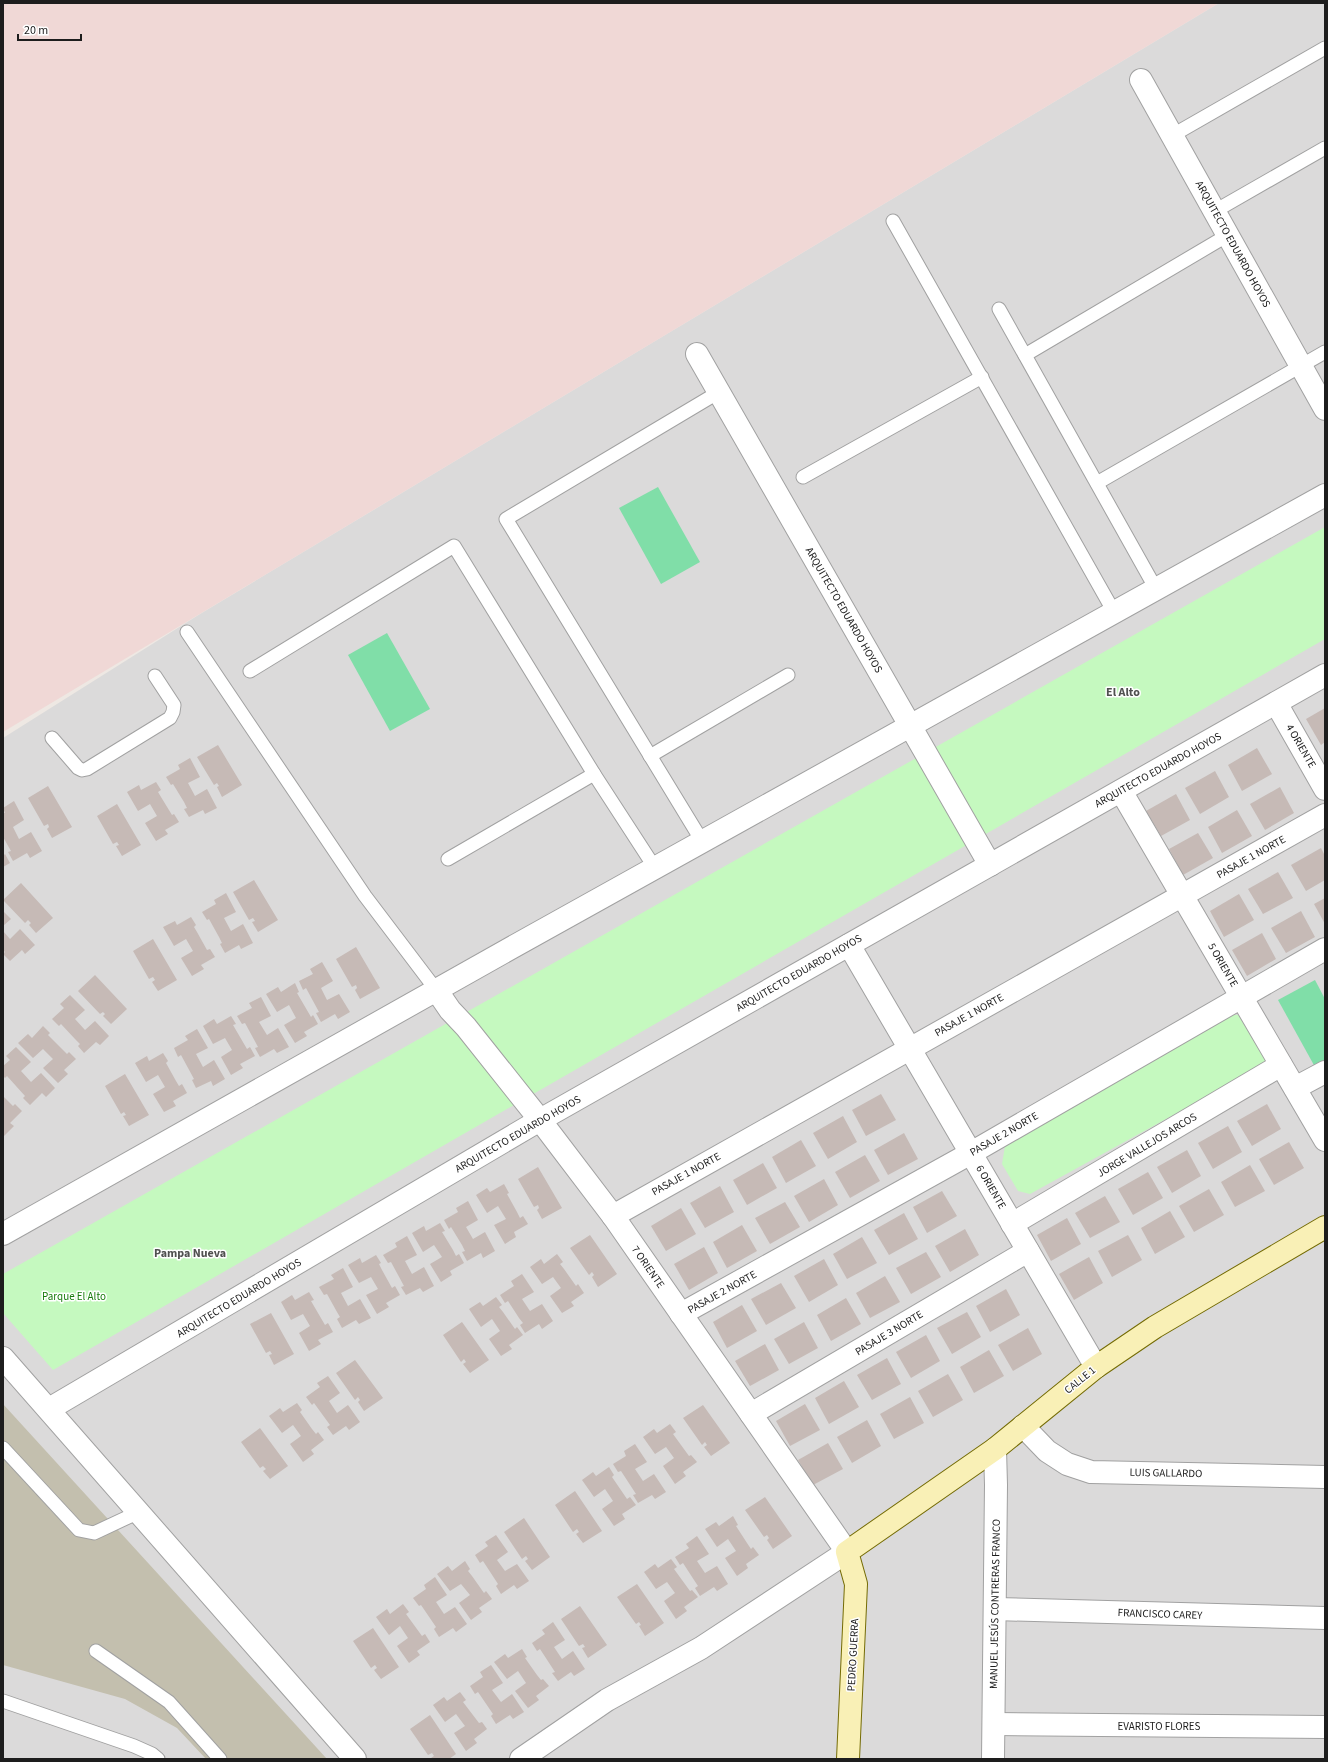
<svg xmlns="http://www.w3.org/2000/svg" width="1328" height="1762" viewBox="0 0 1328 1762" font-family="'Source Sans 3',sans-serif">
<rect width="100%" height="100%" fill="#eee8e3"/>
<!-- residential -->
<path fill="#dbdada" d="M1219 3H1325V1759H3V738L200 614Z"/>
<!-- military -->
<path fill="#f0d8d6" d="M3 3H1219L3 732Z"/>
<!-- construction -->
<path fill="#c3bfae" d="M3 1404 327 1759H206L177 1728 125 1699 3 1665Z"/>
<!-- park -->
<g fill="#c5f9bf">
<path d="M1325 527V639L53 1370 3 1313V1274Z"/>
<path d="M1233 1015H1245L1268 1051 1264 1065 1030 1194 1018 1191 1002 1164 1005 1146Z"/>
</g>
<!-- pitch -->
<g fill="#80dea8">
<path d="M658 487 700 562 661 584 619 508Z"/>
<path d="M387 633 430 709 390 731 348 655Z"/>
<path d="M1315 980 1325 999V1061L1315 1067 1278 1000Z"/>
</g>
<!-- building -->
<g fill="#c6bab6">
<path d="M1325 708V742L1321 745 1306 719Z"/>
<path d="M218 745 242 785 222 797 217 787 219 786 217 783 214 785 197 757Z"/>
<path d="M1257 748 1272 774 1242 791 1228 765Z"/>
<path d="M190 758 200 777 188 783 195 796 207 789 217 808 205 814 203 810 189 817 184 809 187 808 184 802 173 784 171 785 166 777 180 769 178 765Z"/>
<path d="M1215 771 1229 797 1200 814 1185 788Z"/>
<path d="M156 782 161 790 158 792 161 797 172 815 174 814 179 822 165 830 168 834 156 841 145 823 157 816 150 804 138 811 127 792 139 785 141 790Z"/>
<path d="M48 786 72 827 52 838 47 829 49 827 48 824 44 826 28 798Z"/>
<path d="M1280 787 1294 813 1265 830 1250 804Z"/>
<path d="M1176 794 1190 820 1161 836 1146 811Z"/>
<path d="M14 801 24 820 13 827 19 839 31 832 42 851 30 858 27 853 13 861 8 852 11 851 3 837V813H5L3 808Z"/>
<path d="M117 804 141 845 122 856 116 846 119 845 117 842 113 844 97 816Z"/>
<path d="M1237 810 1252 836 1222 853 1208 827Z"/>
<path d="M1198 833 1213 858 1183 875 1169 849Z"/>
<path d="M1321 848 1325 856V880L1306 891 1291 865Z"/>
<path d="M5 854 10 863 3 867V856Z"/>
<path d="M1278 872 1293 898 1263 914 1248 889Z"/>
<path d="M254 880 278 920 258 932 252 922 255 921 253 918 249 920 233 892Z"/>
<path d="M21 883 53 918 36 933 29 925 31 923 28 920 25 923 3 900Z"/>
<path d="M226 893 236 912 224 918 231 931 243 924 253 943 241 949 239 945 225 953 220 944 222 943 219 937 209 919 207 920 202 912 216 904 214 900Z"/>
<path d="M1239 894 1254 920 1224 937 1210 911Z"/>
<path d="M1325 898V924L1314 904Z"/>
<path d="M3 911 11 919 3 926Z"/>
<path d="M1301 911 1315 937 1286 953 1271 928Z"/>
<path d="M191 917 196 925 194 927 197 932 207 950 210 949 215 957 201 965 204 969 192 976 181 958 193 951 186 939 174 946 163 927 175 921 177 925Z"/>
<path d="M20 929 35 945 25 954 22 950 10 961 3 954 5 952 3 950V931L10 939Z"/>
<path d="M1262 933 1276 959 1247 976 1232 950Z"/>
<path d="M153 939 177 980 158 991 152 982 155 980 153 977 149 979 133 951Z"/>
<path d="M356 947 380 988 360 999 355 990 357 988 356 985 352 987 336 959Z"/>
<path d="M322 962 333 981 321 988 327 1000 339 994 350 1012 338 1019 335 1014 321 1022 316 1013 319 1012 306 988 303 990 299 981 313 974 310 969Z"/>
<path d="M95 975 127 1009 111 1024 103 1016 105 1014 103 1012 100 1014 78 991Z"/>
<path d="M295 983 299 992 297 993 311 1017 313 1015 318 1024 304 1032 307 1036 295 1043 284 1025 296 1018 289 1005 277 1012 266 994 278 987 281 992Z"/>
<path d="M70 995 85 1010 75 1019 85 1030 95 1021 109 1036 100 1045 96 1042 84 1053 78 1046 80 1044 75 1039 61 1024 59 1026 52 1019 64 1008 60 1004Z"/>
<path d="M261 997 271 1016 259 1022 267 1035 278 1028 289 1047 277 1053 274 1049 260 1057 255 1048 258 1047 245 1023 242 1024 237 1016 252 1008 249 1003Z"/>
<path d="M231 1016 236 1024 233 1025 247 1049 250 1047 255 1056 240 1064 243 1068 231 1075 221 1057 232 1050 225 1038 213 1044 203 1026 214 1019 217 1024Z"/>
<path d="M43 1026 50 1033 48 1035 67 1054 69 1052 76 1059 64 1070 68 1074 58 1083 43 1068 53 1059 43 1049 33 1058 18 1043 28 1034 32 1038Z"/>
<path d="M197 1029 208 1048 196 1054 203 1067 214 1060 225 1079 213 1086 211 1081 196 1088 192 1080 194 1079 181 1055 178 1057 174 1048 188 1040 185 1036Z"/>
<path d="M16 1047 31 1062 21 1071 31 1082 41 1073 55 1088 46 1097 42 1093 30 1105 23 1098 25 1096 7 1076 5 1078 3 1076V1066L10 1060 6 1056Z"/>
<path d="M163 1053 168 1061 166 1063 176 1081 179 1086 182 1084 187 1093 173 1101 176 1106 164 1112 153 1094 165 1087 158 1075 146 1082 135 1063 147 1056 149 1061Z"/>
<path d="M125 1074 149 1115 129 1126 123 1116 126 1115 124 1112 121 1114 105 1086Z"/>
<path d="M881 1094 896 1120 866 1136 852 1110Z"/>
<path d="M3 1096 13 1106 15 1104 22 1111 10 1123 14 1126 4 1136 3 1134Z"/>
<path d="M1267 1104 1281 1129 1252 1146 1237 1121Z"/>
<path d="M843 1116 857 1142 828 1159 813 1133Z"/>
<path d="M1228 1126 1242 1152 1213 1169 1198 1143Z"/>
<path d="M904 1133 918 1159 888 1175 874 1150Z"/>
<path d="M801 1140 816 1166 786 1183 772 1157Z"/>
<path d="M1289 1142 1304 1168 1274 1185 1259 1159Z"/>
<path d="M1187 1150 1201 1176 1172 1193 1157 1167Z"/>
<path d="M865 1155 880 1181 850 1198 835 1172Z"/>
<path d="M763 1163 777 1188 747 1205 733 1180Z"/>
<path d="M1250 1165 1265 1191 1235 1207 1221 1182Z"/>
<path d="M538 1167 562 1208 542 1219 537 1210 539 1208 538 1205 534 1207 518 1179Z"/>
<path d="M1148 1172 1163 1198 1133 1215 1118 1189Z"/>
<path d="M824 1179 838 1205 809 1222 794 1196Z"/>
<path d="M504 1184 509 1193 507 1194 517 1212 520 1218 523 1216 528 1224 514 1232 516 1237 505 1244 494 1225 506 1219 498 1206 487 1213 476 1195 487 1188 490 1192Z"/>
<path d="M720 1186 734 1212 705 1228 690 1203Z"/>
<path d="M1209 1189 1224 1215 1194 1232 1179 1206Z"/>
<path d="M942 1191 957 1216 927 1233 913 1207Z"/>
<path d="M1105 1196 1120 1222 1090 1238 1075 1213Z"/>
<path d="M468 1201 478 1220 466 1227 473 1239 485 1232 495 1251 483 1258 481 1253 467 1261 462 1252 465 1251 462 1245 451 1227 449 1229 444 1220 458 1212 456 1208Z"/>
<path d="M785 1202 800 1227 770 1244 755 1218Z"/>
<path d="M681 1208 696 1234 666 1251 651 1226Z"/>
<path d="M1170 1211 1185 1237 1155 1254 1141 1228Z"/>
<path d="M904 1213 918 1239 889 1255 874 1230Z"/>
<path d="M1067 1218 1081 1244 1051 1261 1037 1235Z"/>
<path d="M440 1223 445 1231 442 1232 453 1250 456 1256 459 1254 464 1263 450 1271 452 1275 441 1282 430 1264 442 1257 434 1245 423 1252 412 1233 424 1226 426 1231Z"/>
<path d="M742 1225 757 1251 727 1268 713 1242Z"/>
<path d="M965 1229 979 1255 950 1272 935 1246Z"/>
<path d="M590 1235 617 1274 598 1287 592 1277 594 1275 592 1272 589 1275 570 1248Z"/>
<path d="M1128 1235 1142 1260 1112 1277 1098 1251Z"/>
<path d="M407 1236 417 1255 405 1261 412 1274 424 1267 434 1286 423 1292 420 1288 406 1295 401 1287 404 1286 391 1262 388 1263 383 1255 397 1247 395 1243Z"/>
<path d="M862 1237 877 1263 847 1279 833 1254Z"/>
<path d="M704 1247 718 1273 689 1290 674 1264Z"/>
<path d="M926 1252 941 1277 911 1294 896 1268Z"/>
<path d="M557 1254 563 1262 560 1264 564 1269 576 1286 578 1284 584 1293 571 1302 574 1306 562 1313 550 1296 561 1288 553 1277 542 1284 530 1267 541 1259 544 1264Z"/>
<path d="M376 1255 381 1263 379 1264 382 1270 392 1288 395 1286 400 1295 386 1303 389 1307 377 1314 366 1295 378 1289 371 1277 359 1283 348 1265 360 1258 362 1263Z"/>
<path d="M1089 1257 1103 1283 1074 1300 1059 1274Z"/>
<path d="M824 1259 838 1285 809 1302 794 1276Z"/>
<path d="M343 1268 353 1287 341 1293 348 1306 360 1299 371 1318 359 1324 356 1320 342 1328 337 1319 340 1317 337 1312 327 1294 324 1295 319 1287 334 1279 331 1275Z"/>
<path d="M522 1274 534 1292 522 1299 530 1311 542 1304 553 1321 542 1329 539 1324 525 1333 520 1325 523 1323 519 1318 508 1301 505 1303 500 1295 514 1286 511 1281Z"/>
<path d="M885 1276 900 1302 870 1318 856 1293Z"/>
<path d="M781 1283 796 1308 766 1325 751 1299Z"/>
<path d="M1006 1289 1020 1315 990 1332 976 1306Z"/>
<path d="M309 1292 314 1300 311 1301 325 1325 328 1323 333 1332 318 1340 321 1344 309 1351 299 1333 310 1326 303 1314 291 1320 281 1302 292 1295 295 1300Z"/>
<path d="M496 1297 502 1305 499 1307 503 1312 515 1329 517 1327 523 1335 509 1345 512 1349 501 1356 489 1339 500 1331 492 1319 481 1327 469 1309 480 1302 483 1306Z"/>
<path d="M846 1298 861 1324 831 1341 817 1315Z"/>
<path d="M742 1305 757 1331 727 1348 713 1322Z"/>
<path d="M967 1312 981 1337 952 1354 937 1328Z"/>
<path d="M271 1313 294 1354 274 1365 269 1355 272 1354 270 1351 266 1353 250 1324Z"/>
<path d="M462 1322 489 1360 470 1373 463 1364 466 1362 464 1359 461 1362 443 1335Z"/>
<path d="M804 1322 818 1348 789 1364 774 1339Z"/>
<path d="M1028 1328 1042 1354 1013 1371 998 1345Z"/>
<path d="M926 1335 940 1361 911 1378 896 1352Z"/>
<path d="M765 1344 779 1370 750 1386 735 1361Z"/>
<path d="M989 1350 1004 1376 974 1393 960 1367Z"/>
<path d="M887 1358 901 1384 872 1400 857 1375Z"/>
<path d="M355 1360 383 1398 364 1411 358 1402 360 1400 358 1397 355 1400 336 1373Z"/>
<path d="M948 1374 963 1400 933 1417 918 1391Z"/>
<path d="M328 1376 340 1393 329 1401 337 1413 348 1405 360 1422 349 1430 346 1426 333 1435 327 1427 330 1425 314 1403 312 1405 306 1397 320 1387 317 1383Z"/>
<path d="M844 1381 859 1407 829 1424 815 1398Z"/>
<path d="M910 1397 924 1423 894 1439 880 1414Z"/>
<path d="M297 1403 302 1410 300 1412 312 1429 316 1434 318 1432 324 1440 311 1450 314 1454 303 1462 290 1444 301 1436 293 1425 282 1433 269 1416 280 1408 283 1412Z"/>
<path d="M805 1404 820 1430 790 1446 776 1421Z"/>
<path d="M703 1405 730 1443 711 1456 704 1447 707 1445 705 1442 702 1445 683 1418Z"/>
<path d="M867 1420 881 1446 852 1463 837 1437Z"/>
<path d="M670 1424 676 1432 673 1434 689 1456 691 1455 697 1462 683 1472 686 1476 675 1484 663 1466 674 1458 666 1447 655 1454 643 1437 654 1429 657 1433Z"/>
<path d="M260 1428 288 1466 270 1479 263 1471 266 1469 263 1466 260 1468 241 1442Z"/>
<path d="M828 1443 843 1469 813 1485 798 1460Z"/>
<path d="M635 1444 647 1462 635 1469 643 1481 654 1474 666 1492 655 1499 652 1495 638 1503 633 1495 636 1494 621 1471 618 1472 613 1464 626 1456 624 1451Z"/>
<path d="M609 1467 614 1475 612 1477 627 1499 630 1497 636 1505 622 1514 625 1519 614 1526 602 1509 613 1501 605 1489 594 1497 582 1480 593 1472 596 1476Z"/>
<path d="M575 1491 602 1531 583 1543 576 1534 579 1532 577 1529 573 1532 555 1505Z"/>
<path d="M765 1497 792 1536 773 1549 767 1540 769 1538 767 1535 764 1537 745 1510Z"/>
<path d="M733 1516 738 1525 736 1526 747 1543 751 1549 753 1547 759 1555 746 1564 748 1568 737 1576 725 1558 736 1551 728 1539 717 1547 705 1529 716 1522 719 1526Z"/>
<path d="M524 1518 550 1557 532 1570 525 1561 528 1559 526 1556 522 1559 504 1532Z"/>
<path d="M496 1535 508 1552 497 1560 505 1571 517 1564 529 1581 517 1589 514 1585 501 1594 496 1586 498 1584 483 1561 480 1563 475 1555 488 1546 485 1542Z"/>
<path d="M697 1536 709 1554 697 1561 705 1573 717 1566 728 1584 717 1591 714 1587 700 1596 695 1588 698 1586 694 1580 683 1563 680 1565 675 1557 689 1548 686 1544Z"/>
<path d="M671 1559 677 1567 674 1569 690 1591 692 1590 698 1597 684 1607 687 1611 676 1619 664 1601 675 1593 667 1582 656 1589 644 1572 655 1564 658 1568Z"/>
<path d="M465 1561 470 1569 468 1571 472 1576 484 1593 486 1591 492 1599 479 1608 482 1612 471 1620 459 1603 470 1595 461 1584 450 1591 437 1574 448 1566 452 1571Z"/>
<path d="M435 1577 447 1595 436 1602 444 1614 455 1607 467 1624 456 1632 453 1628 439 1637 434 1629 436 1627 421 1605 419 1606 413 1598 426 1589 424 1585Z"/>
<path d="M637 1584 664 1623 645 1636 639 1626 641 1625 639 1622 636 1624 617 1597Z"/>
<path d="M403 1604 409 1612 406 1614 422 1636 425 1634 430 1642 417 1651 420 1655 409 1663 397 1646 408 1638 400 1626 389 1635 376 1617 387 1609 390 1614Z"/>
<path d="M580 1606 607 1645 588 1658 582 1648 585 1647 583 1644 579 1646 561 1619Z"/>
<path d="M553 1622 565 1640 554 1647 562 1659 573 1651 585 1669 574 1676 571 1672 558 1681 552 1673 555 1672 540 1649 537 1651 532 1643 545 1634 542 1630Z"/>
<path d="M373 1628 399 1667 381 1679 374 1670 377 1668 375 1665 371 1668 353 1641Z"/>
<path d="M522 1649 527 1657 525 1658 537 1675 541 1680 543 1679 549 1686 536 1696 539 1700 528 1708 515 1691 526 1683 518 1671 507 1679 494 1662 505 1654 508 1658Z"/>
<path d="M491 1665 503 1683 492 1690 501 1702 512 1694 524 1712 513 1719 510 1715 496 1724 491 1716 493 1714 478 1692 475 1694 470 1686 483 1677 480 1672Z"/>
<path d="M460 1692 466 1700 463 1702 479 1723 482 1722 487 1729 474 1739 477 1743 466 1751 454 1733 465 1726 456 1714 445 1722 433 1705 444 1697 447 1701Z"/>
<path d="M430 1715 456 1754 449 1759H432L431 1758 434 1756 432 1753 428 1755 410 1729Z"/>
</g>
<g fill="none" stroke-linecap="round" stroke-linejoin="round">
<defs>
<g id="lane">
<path d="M1173 135 1325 48"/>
<path d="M1215 211 1325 148"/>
<path d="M893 221 1114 612"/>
<path d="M999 309 1156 589"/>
<path d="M1025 355 1228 235"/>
<path d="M803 477 982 377"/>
<path d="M1097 483 1325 352"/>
<path d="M187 632 365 896 437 991"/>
<path d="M250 671 454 546 594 774 655 868"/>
<path d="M52 738 78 768 82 770 87 769 170 718 173 712 174 705 155 676"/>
<path d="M650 756 788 675"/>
<path d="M702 841 506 519 719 392"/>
<path d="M448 859 594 774"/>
<path d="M3 1448 79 1530 94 1533 139 1512"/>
<path d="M96 1651 169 1702 220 1759"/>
<path d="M3 1701 134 1746 152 1754 158 1759"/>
</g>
<g id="street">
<path d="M1141 80 1325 409"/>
<path d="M697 354 990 865"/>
<path d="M1276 703 1325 789"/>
<path d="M1121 791 1325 1140"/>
<path d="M849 945 1096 1367"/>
<path d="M437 991 450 1010 466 1027 540 1120 613 1216 847 1552 701 1648 607 1700 521 1759"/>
<path d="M1295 1088 1325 1072"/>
<path d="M613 1216 1325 815"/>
<path d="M1012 1224 1281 1065"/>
<path d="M3 1234 511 948 1325 495"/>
<path d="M681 1314 971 1153 1325 949"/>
<path d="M3 1358 355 1759"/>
<path d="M49 1409 540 1120 1325 675"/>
<path d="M751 1414 1028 1251"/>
<path d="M1023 1426 1047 1451 1067 1464 1091 1472 1325 1477"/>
<path d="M995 1609 1325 1618"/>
<path d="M994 1724 1325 1727"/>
<path d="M993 1759 996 1485 995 1449"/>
</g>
<path id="secondary" d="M848 1759 856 1584 847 1552 995 1449 1096 1367 1155 1327 1325 1227"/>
</defs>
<!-- lane casing -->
<use href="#lane" stroke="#a1a1a1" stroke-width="15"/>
<!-- street casing -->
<use href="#street" stroke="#a1a1a1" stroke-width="24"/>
<!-- secondary casing -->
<use href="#secondary" stroke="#746b04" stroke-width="24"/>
<!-- lane -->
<use href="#lane" stroke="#fff" stroke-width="13"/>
<!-- street -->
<use href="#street" stroke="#fff" stroke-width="22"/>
<!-- secondary -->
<use href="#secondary" stroke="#f9f0b6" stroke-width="22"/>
</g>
<g text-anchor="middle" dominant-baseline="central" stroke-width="3" stroke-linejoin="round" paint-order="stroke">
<!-- street labels -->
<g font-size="11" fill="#1d1d1d" stroke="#fff">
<text transform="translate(1233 244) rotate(61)">ARQUITECTO EDUARDO HOYOS</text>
<text transform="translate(844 610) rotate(60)">ARQUITECTO EDUARDO HOYOS</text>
<text transform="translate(1301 746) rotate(60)">4 ORIENTE</text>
<text transform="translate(1158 770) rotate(-29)">ARQUITECTO EDUARDO HOYOS</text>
<text transform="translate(1251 857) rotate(-29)">PASAJE 1 NORTE</text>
<text transform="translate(1223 965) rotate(60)">5 ORIENTE</text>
<text transform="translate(799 973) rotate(-30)">ARQUITECTO EDUARDO HOYOS</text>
<text transform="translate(969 1015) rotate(-29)">PASAJE 1 NORTE</text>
<text transform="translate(518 1134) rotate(-30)">ARQUITECTO EDUARDO HOYOS</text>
<text transform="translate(1004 1134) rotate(-30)">PASAJE 2 NORTE</text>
<text transform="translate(1147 1145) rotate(-31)">JORGE VALLEJOS ARCOS</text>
<text transform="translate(686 1174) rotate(-29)">PASAJE 1 NORTE</text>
<text transform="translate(991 1187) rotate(60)">6 ORIENTE</text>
<text transform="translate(648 1267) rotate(55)">7 ORIENTE</text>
<text transform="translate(722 1292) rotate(-29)">PASAJE 2 NORTE</text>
<text transform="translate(239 1298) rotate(-31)">ARQUITECTO EDUARDO HOYOS</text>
<text transform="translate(889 1333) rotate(-31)">PASAJE 3 NORTE</text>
<text transform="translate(1080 1380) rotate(-39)">CALLE 1</text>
<text transform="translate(1166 1473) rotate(1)">LUIS GALLARDO</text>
<text transform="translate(995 1604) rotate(-89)">MANUEL JESÚS CONTRERAS FRANCO</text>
<text transform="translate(1160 1614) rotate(2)">FRANCISCO CAREY</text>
<text transform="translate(853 1655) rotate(-87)">PEDRO GUERRA</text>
<text x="1159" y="1726">EVARISTO FLORES</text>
</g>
<!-- park labels -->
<g font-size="11" fill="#177b0b" stroke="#fff">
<text x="74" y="1296">Parque El Alto</text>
</g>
<!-- neighbourhood labels -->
<g font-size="12" font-weight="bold" fill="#505050" stroke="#fff">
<text x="1123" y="692">El Alto</text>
<text x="190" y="1253">Pampa Nueva</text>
</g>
</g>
<!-- border -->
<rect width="1328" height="1762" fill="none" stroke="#1d1d1d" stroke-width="8"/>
<!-- scale -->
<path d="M18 34v6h63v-6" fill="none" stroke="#1d1d1d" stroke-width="2"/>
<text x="24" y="34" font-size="12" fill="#1d1d1d" stroke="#ffffff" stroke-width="3" paint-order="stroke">20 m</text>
</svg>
